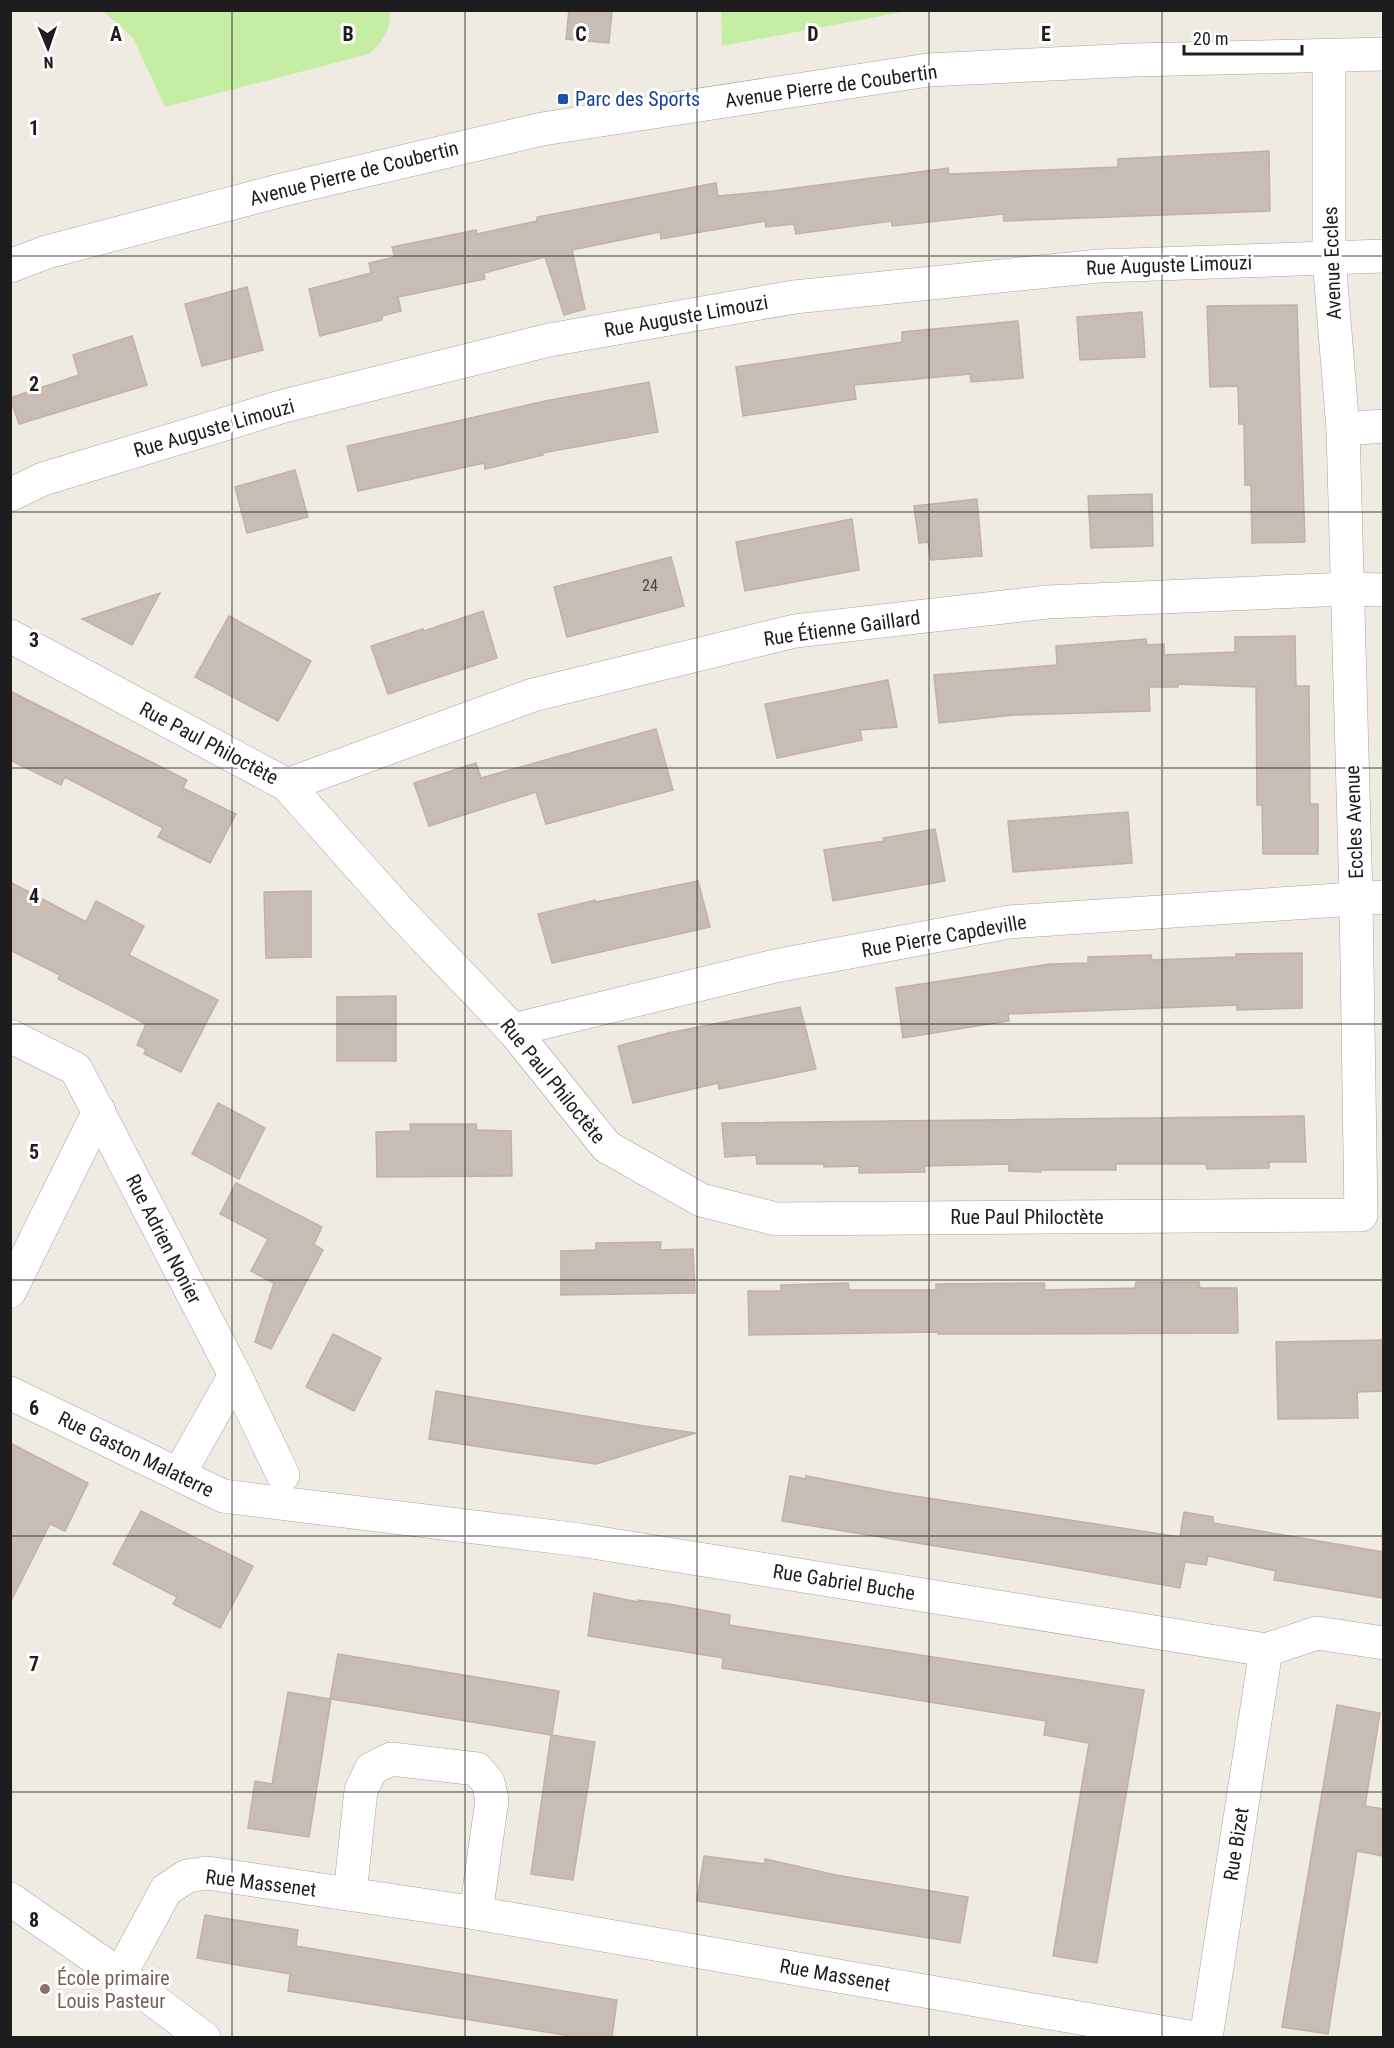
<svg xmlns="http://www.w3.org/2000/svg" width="1394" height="2048" viewBox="0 0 1394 2048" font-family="'Roboto Condensed',sans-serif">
<rect width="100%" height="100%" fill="#efebe2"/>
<!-- grass -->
<g fill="#c5eda4">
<path d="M390 10C391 29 383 42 369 54L165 107 133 38 103 11Z"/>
<path d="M721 11V10L908 11 722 46Z"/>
</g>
<!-- building -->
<g fill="#c7bdb5" stroke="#c1b2a3" stroke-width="1.5">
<path d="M569 10H612L609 43 566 39Z"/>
<path d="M1269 151 1270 211 1004 221 1003 214 892 226V221L796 234 794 224 766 227 765 221 661 239 660 232 572 250 585 309 564 315 545 257 484 273 485 279 398 297 401 311 382 316V320L320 336 309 289 371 273 369 263 395 257 392 247 476 230 477 234 537 221V217L716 183 718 196 773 191 948 168 949 174 1118 167V159Z"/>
<path d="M247 287 263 350 202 366 185 304Z"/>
<path d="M1297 305 1305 542 1252 543 1251 485H1245L1244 424H1239L1238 386 1210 387 1207 306Z"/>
<path d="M1142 312 1145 357 1080 360 1077 317Z"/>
<path d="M1018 321 1023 378 971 382 970 374 854 385 856 399 743 416 736 367 902 342V332Z"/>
<path d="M132 336 147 385 19 424 10 398 79 375 73 355Z"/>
<path d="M649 382 658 432 542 453 543 455 485 469 484 463 358 491 347 446 545 401Z"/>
<path d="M295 470 308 517 247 533 235 487Z"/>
<path d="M1152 494 1153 546 1091 548 1088 496Z"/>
<path d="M977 499 982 556 931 560 928 542 919 543 914 506Z"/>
<path d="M852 519 859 570 745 591 736 542Z"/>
<path d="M671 557 684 606 567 637 554 587Z"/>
<path d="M160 593 132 645 82 619Z"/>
<path d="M483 611 497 658 388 694 371 646 423 629 424 631Z"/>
<path d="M229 616 311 661 278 721 195 677Z"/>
<path d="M1295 636 1296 686H1309L1310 804H1318V854H1263L1262 805H1257L1256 687 1178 684V687H1149L1150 711 1014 715 939 723 934 675 1057 665 1056 646 1146 639 1147 645 1164 644V655L1235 652V637Z"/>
<path d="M888 680 897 727 860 730 862 740 777 758 765 704Z"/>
<path d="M10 691 187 780 183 788 236 814 210 863 158 837 163 828 65 777 61 785 10 760Z"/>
<path d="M656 729 673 790 546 824 536 792 429 826 414 783 476 763 481 778Z"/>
<path d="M1128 812 1132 863 1013 872 1008 821Z"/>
<path d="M935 829 945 881 833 901 824 850 884 841 883 838Z"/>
<path d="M698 881 710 927 552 963 538 914 595 900 596 902Z"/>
<path d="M10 882 86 922 96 901 144 926 129 955 218 1000 181 1072 144 1054 146 1049 137 1045 146 1024 58 979 60 975 10 950Z"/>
<path d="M311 891V957L266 958 264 892Z"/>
<path d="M1302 953V1008L1237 1010V1005L1008 1014 1009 1021 903 1038 896 988 1050 964 1088 963V957L1151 955 1152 960 1236 957V954Z"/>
<path d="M396 996V1061H337V997Z"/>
<path d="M800 1007 816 1069 719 1089 718 1083 633 1103 618 1046 668 1033Z"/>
<path d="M218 1103 265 1128 239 1179 192 1154Z"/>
<path d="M1304 1116 1306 1162H1269V1168L1207 1169 1206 1164H1116V1170H1041V1172L1009 1171V1164L924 1166 925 1172 859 1173V1166L824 1167V1164H757L756 1155 725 1157 722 1123Z"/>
<path d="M410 1124H476L477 1130 511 1131 512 1176 377 1177 376 1132 411 1131Z"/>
<path d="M236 1183 322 1227 314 1244 323 1250 271 1349 255 1342 274 1283 251 1271 268 1239 220 1214Z"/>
<path d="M661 1242 660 1250 693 1249 695 1293 561 1295V1251L596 1250V1243Z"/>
<path d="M1136 1282H1199L1200 1288H1237L1238 1333 993 1334H938V1332L749 1335 748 1291H781V1285L848 1283 849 1290H936V1284L1044 1283 1045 1290 1135 1288Z"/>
<path d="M333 1334 381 1358 354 1411 306 1387Z"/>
<path d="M1383 1340V1391L1357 1392 1358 1418 1278 1419 1276 1342Z"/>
<path d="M436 1391 644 1426 696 1433 596 1464 507 1451 429 1439Z"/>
<path d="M10 1443 88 1483 65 1531 50 1524 10 1603Z"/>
<path d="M790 1476 806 1479V1476L895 1493 1180 1537 1184 1512 1213 1517V1523L1383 1552V1598L1274 1580 1276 1571 1208 1556 1206 1565 1185 1562 1180 1588 1046 1564 782 1521Z"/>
<path d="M141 1511 253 1566 220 1628 173 1604 177 1597 113 1564Z"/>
<path d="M594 1593 638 1602V1600L669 1604 730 1615 729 1625 1144 1690 1097 1963 1053 1956 1089 1743 1044 1735 1046 1721 722 1668 723 1658 588 1636Z"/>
<path d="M338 1654 559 1691 552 1735 595 1742 573 1880 531 1874 551 1735 375 1706 331 1699 309 1837 248 1828 255 1781 272 1784 288 1692 330 1699Z"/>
<path d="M1337 1705 1380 1713 1365 1806 1383 1809V1856L1357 1851 1328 2034 1282 2027Z"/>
<path d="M704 1856 765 1864V1859L836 1875 968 1897 960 1943 697 1901Z"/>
<path d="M205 1915 298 1930 296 1946 617 2000 612 2037H577L288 1991 290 1974 197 1958Z"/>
</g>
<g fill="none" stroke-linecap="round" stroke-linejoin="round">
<defs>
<g id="street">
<path d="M1329 56V259L1343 429 1384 426"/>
<path d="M10 266 47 252 282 190 542 129 928 70 1133 60 1384 54"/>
<path d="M10 495 43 479 284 406 549 340 794 297 1099 266 1384 256"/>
<path d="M10 636 287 785 401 913 513 1030 607 1147 701 1200 776 1219 1361 1215 1356 898 1343 429"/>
<path d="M287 785 533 695 795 631 1047 602 1347 589 1384 590"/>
<path d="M513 1030 775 966 1009 922 1384 897"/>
<path d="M10 1036 76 1069 235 1375 283 1475"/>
<path d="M10 1291 99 1111"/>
<path d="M10 1393 223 1496 580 1540 1266 1650 1317 1633 1384 1643"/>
<path d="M179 1474 235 1375"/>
<path d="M350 1894 361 1790 371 1769 391 1759 477 1769 488 1782 492 1800 476 1913"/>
<path d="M10 1899 120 1975 204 2038"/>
<path d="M120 1975 166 1890 187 1876 207 1873 476 1913 1195 2038"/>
<path d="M1206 2038 1266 1650"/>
</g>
</defs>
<!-- street casing -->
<use href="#street" stroke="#a4a4a4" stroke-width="34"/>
<!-- street -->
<use href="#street" stroke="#fff" stroke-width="33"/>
</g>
<!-- grid -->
<path fill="none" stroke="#1d1d1d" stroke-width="1.5" stroke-opacity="0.55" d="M232 10V2038M465 10V2038M697 10V2038M929 10V2038M1162 10V2038M10 256H1384M10 512H1384M10 768H1384M10 1024H1384M10 1280H1384M10 1536H1384M10 1792H1384"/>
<!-- markers -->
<rect fill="#1a4fb4" stroke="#fff" stroke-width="2" x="557" y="93" width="12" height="12" rx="3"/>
<circle fill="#8d6e63" stroke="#fff" stroke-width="2" cx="45" cy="1989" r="6"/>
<g text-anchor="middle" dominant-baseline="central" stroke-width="6" stroke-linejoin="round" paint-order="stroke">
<!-- number labels -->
<g font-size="16" fill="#484543">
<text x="650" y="585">24</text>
</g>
<!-- street labels -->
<g font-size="20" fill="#1d1d1d" stroke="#fff">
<text transform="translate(831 86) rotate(-8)">Avenue Pierre de Coubertin</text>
<text transform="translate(354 173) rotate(-14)">Avenue Pierre de Coubertin</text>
<text transform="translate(1332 263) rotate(-92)">Avenue Eccles</text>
<text transform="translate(1169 265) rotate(-2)">Rue Auguste Limouzi</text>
<text transform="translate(686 316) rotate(-10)">Rue Auguste Limouzi</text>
<text transform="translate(214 428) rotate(-16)">Rue Auguste Limouzi</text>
<text transform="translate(842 628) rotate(-8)">Rue Étienne Gaillard</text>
<text transform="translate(209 743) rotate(28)">Rue Paul Philoctète</text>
<text transform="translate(1354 822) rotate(-92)">Eccles Avenue</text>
<text transform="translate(944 936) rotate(-10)">Rue Pierre Capdeville</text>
<text transform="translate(553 1081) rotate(51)">Rue Paul Philoctète</text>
<text x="1027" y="1217">Rue Paul Philoctète</text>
<text transform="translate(164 1239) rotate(63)">Rue Adrien Nonier</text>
<text transform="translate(136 1454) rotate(26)">Rue Gaston Malaterre</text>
<text transform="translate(844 1582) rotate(9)">Rue Gabriel Buche</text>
<text transform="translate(1236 1844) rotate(-81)">Rue Bizet</text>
<text transform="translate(261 1883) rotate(7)">Rue Massenet</text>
<text transform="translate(835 1975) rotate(10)">Rue Massenet</text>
</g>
<!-- transit labels -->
<g font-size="20" fill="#164399" stroke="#fff" text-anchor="start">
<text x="575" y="99">Parc des Sports</text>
</g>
<!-- education labels -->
<g font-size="20" fill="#785e54" stroke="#fff" text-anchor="start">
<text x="57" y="1978">École primaire<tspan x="57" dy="23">Louis Pasteur</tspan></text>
</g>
</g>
<g font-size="20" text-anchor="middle" font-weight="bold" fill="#1d1d1d" stroke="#fff" stroke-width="6" stroke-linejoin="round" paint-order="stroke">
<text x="116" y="41">A</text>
<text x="348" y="41">B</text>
<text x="581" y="41">C</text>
<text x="813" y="41">D</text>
<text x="1046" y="41">E</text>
<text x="34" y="135">1</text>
<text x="34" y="391">2</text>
<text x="34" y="647">3</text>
<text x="34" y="903">4</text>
<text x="34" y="1159">5</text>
<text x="34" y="1415">6</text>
<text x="34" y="1671">7</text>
<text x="34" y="1927">8</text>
</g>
<!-- border -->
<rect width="1394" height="2048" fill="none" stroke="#1d1d1d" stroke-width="24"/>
<!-- north arrow -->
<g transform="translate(48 48) rotate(178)" stroke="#ffffff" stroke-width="4.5" paint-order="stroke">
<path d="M0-4.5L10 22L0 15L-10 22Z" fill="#1d1d1d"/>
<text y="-9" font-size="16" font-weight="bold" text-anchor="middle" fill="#1d1d1d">N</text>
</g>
<!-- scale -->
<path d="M1184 45v9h118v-9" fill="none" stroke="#1d1d1d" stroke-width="3"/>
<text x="1193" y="45" font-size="18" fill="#1d1d1d" stroke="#ffffff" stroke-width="4.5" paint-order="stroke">20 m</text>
</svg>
